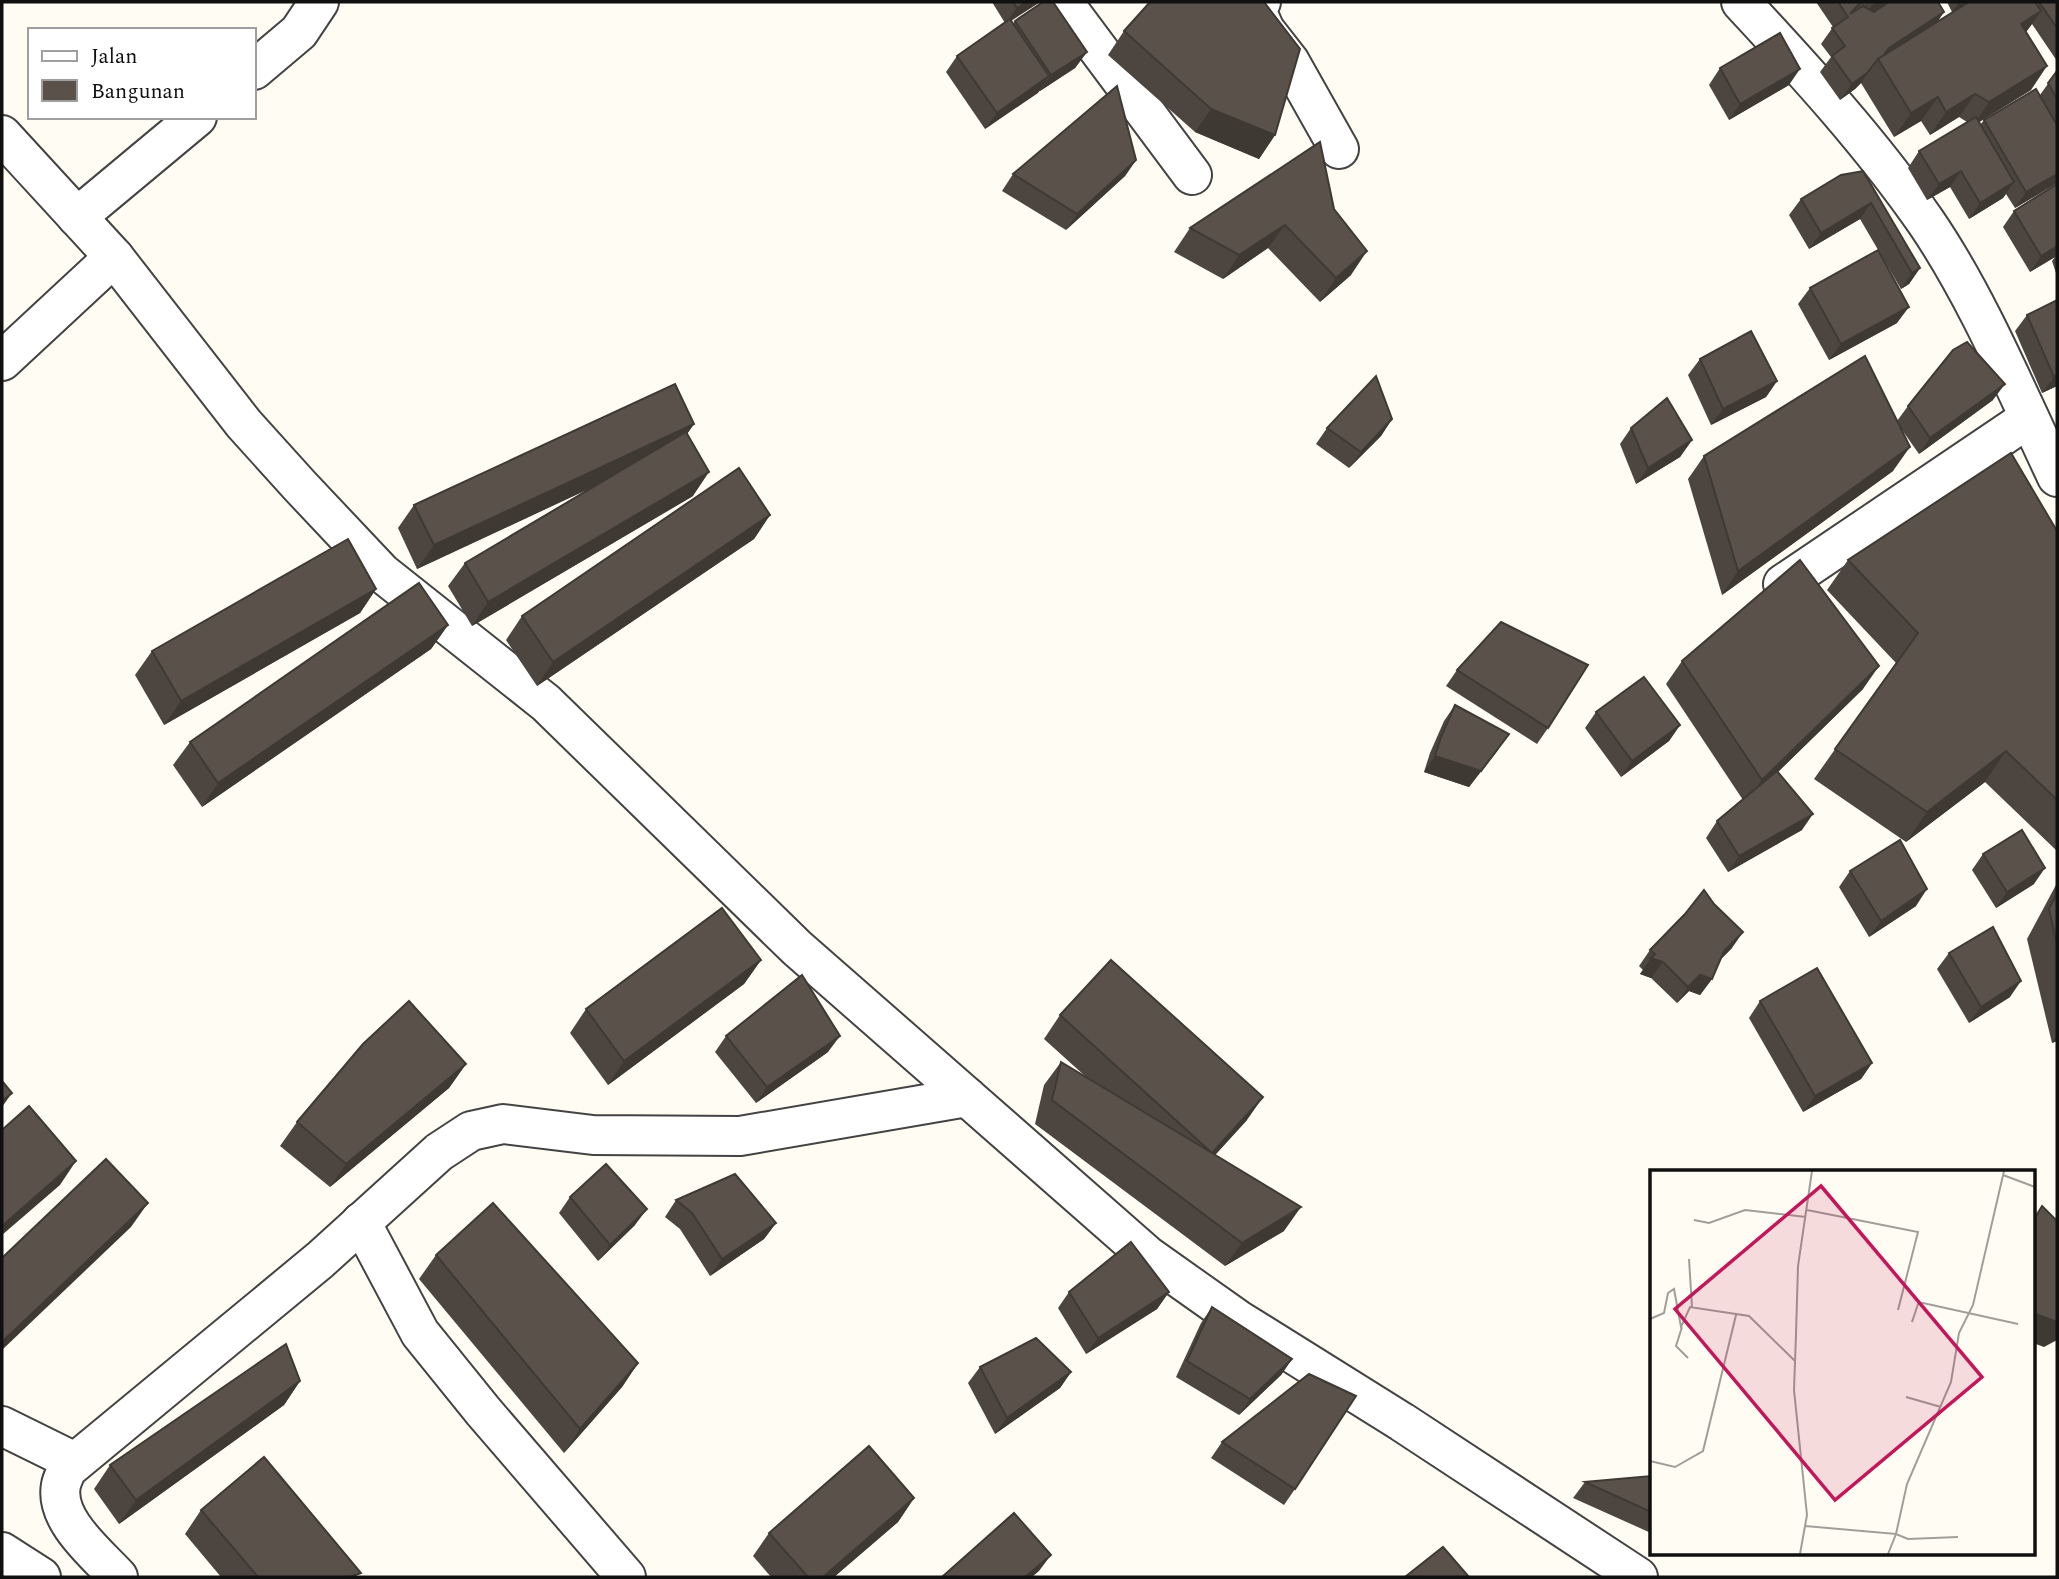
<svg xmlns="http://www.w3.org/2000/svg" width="2059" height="1579" viewBox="0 0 2059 1579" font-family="Spectral,serif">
<rect width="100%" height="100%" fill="#fffdf3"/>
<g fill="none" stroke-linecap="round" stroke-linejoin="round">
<defs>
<g id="street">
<path d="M1063 2 1192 175"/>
<path d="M1261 2 1257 12 1265 30 1290 62 1339 149"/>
<path d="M1741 2C1806 72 1871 143 1926 222 1978 298 2017 393 2057 477"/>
<path d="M254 70 299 32 319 2"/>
<path d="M2 135 114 257 244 424 300 486 382 573 546 703 797 948 967 1097 1148 1256 1237 1319 1402 1422 1638 1577"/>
<path d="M77 217 197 117"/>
<path d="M2 361 114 257"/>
<path d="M1783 584 2029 418"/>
<path d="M361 1222 420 1333 483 1411 626 1577"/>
<path d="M2 1426 75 1462"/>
<path d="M2 1552 41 1577"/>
<path d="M118 1577C97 1554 54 1520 61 1485 62 1480 65 1474 67 1469L320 1260 439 1152 471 1131 503 1124 593 1135 740 1136 967 1097"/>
</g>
</defs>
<!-- street casing -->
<use href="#street" stroke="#434343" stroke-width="42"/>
<!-- street -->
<use href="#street" stroke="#fff" stroke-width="38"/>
</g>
<!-- wall -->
<g fill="#4d4640">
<path d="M992 2H1040L1011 21 1013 24 1015 21 1087 52 1075 68 1040 91H1039L985 129 946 72 957 56 1005 23Z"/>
<path d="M1816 2H1888L1944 12 1937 22 1952 12 1947 2H2057V61L2032 24 2026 32 2031 90 1979 122 1980 125 1984 120 2040 95 2057 71V183L2015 208 2006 194 2003 198 1969 219 1950 187 1927 200 1908 168 1919 151 1967 122 1959 117 1930 135 1921 121 1894 137 1861 83 1855 89 1840 100 1820 72 1831 57 1821 44 1833 27Z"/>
<path d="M1124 31 1275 135 1259 159 1195 132 1108 55Z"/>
<path d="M1720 68 1789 85 1729 120 1709 85Z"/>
<path d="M1136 160 1125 176 1066 230 1002 191 1013 174Z"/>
<path d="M1863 171 1920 268 1909 284 1901 289 1860 219 1809 249 1789 215 1801 199Z"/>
<path d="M2057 184V276L2052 261 2055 257 2030 272 2003 227 2014 211Z"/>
<path d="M1334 209 1351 275 1320 302 1268 248 1223 279 1174 252 1190 228Z"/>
<path d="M1810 288 1897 323 1829 360 1798 304Z"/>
<path d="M2057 300V386L2042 393 2015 331 2027 315Z"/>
<path d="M1700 359 1777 381 1766 397 1711 425 1688 375Z"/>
<path d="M1993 400 1919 454 1900 427 1893 471 1722 595 1688 479 1704 456 1897 421 1908 406Z"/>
<path d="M1392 419 1381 436 1349 468 1316 444 1327 428Z"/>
<path d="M694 424 687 434 693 496 472 626 448 586 465 563 590 488 417 569 398 528 414 505Z"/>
<path d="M1631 428 1692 440 1680 457 1636 484 1620 444Z"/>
<path d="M770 515 754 539 537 686 506 640 522 616Z"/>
<path d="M2057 531V851L1985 782 1906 842 1814 779 1896 663 1827 590 1848 560Z"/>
<path d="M376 589 360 613 164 725 135 675 152 651Z"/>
<path d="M448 625 431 649 202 807 173 765 190 742Z"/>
<path d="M1682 661 1863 689 1778 772 1802 830 1728 872 1706 838 1717 821 1743 800 1666 684Z"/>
<path d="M1457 670 1548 728 1537 744 1446 686Z"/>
<path d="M1455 705 1498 750 1469 787 1424 772 1430 753 1444 721Z"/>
<path d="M1596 712 1680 725 1669 741 1621 777 1585 728Z"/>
<path d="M1983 854 2034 884 1996 908 1972 870Z"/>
<path d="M1850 871 1916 906 1869 937 1839 887Z"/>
<path d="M2057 883V1041L2052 1043 2027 939Z"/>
<path d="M1732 948 1721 959 1712 979 1700 995 1689 991 1677 1003 1651 978 1640 974 1643 970 1639 966 1650 950Z"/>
<path d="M1949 953 2010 997 1969 1023 1937 969Z"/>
<path d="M761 960 744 984 608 1085 570 1033 586 1009Z"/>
<path d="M1760 1001 1872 1063 1861 1079 1803 1112 1749 1018Z"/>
<path d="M1060 1015 1247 1120 1215 1155 1284 1231 1225 1266 1035 1124 1044 1085 1061 1062 1085 1076 1044 1039Z"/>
<path d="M726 1036 828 1052 756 1103 715 1052Z"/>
<path d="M466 1064 449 1088 330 1187 280 1146 297 1122Z"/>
<path d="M570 1197 635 1225 598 1261 559 1213Z"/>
<path d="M676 1200 776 1223 764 1239 710 1276 680 1229 665 1217Z"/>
<path d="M436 1255 638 1363 622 1387 564 1453 419 1279Z"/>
<path d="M1069 1292H1169L1157 1309 1086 1354 1058 1308Z"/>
<path d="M1212 1307 1292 1359 1281 1375 1239 1415 1176 1377 1201 1323Z"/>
<path d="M980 1367 1071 1372 1060 1388 995 1434 968 1383Z"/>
<path d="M300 1381 284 1405 119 1524 94 1489 110 1465Z"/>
<path d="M1222 1442 1295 1489 1284 1505 1211 1458Z"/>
<path d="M1651 1476V1533L1573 1498 1585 1482Z"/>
<path d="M914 1498 898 1522 834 1577H771L753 1556 769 1533Z"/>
<path d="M201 1510 358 1577H221L185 1534Z"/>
</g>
<!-- shaded-wall -->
<g fill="#3f3934">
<path d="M1026 2H1040L1005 24 1017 8Z"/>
<path d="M1876 2H1888L1861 20 1873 4Z"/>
<path d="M1960 2H1971L1952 12Z"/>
<path d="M2041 11 2024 35 2021 24Z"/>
<path d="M1944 12 1933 28 1879 60 1889 48Z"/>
<path d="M1087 52 1075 68 1040 91 1051 75Z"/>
<path d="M2047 66 2031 90 1973 126 1989 102Z"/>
<path d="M1800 69 1789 85 1729 120 1740 104Z"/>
<path d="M1871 69 1861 83 1855 89 1840 100 1852 84Z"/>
<path d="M1049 76 1038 93 985 129 997 113Z"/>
<path d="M1975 94 1959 117 1930 135 1946 112Z"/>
<path d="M1938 97 1921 121 1894 137 1911 113Z"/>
<path d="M1211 109 1275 135 1259 159 1195 132Z"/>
<path d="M1136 160 1125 176 1066 230 1077 214Z"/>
<path d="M1961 171 1950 187 1927 200 1939 184Z"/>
<path d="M2057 174V183L2015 208 2026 192Z"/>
<path d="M2014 182 2003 198 1969 219 1980 203Z"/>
<path d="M1871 203 1860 219 1809 249 1821 233Z"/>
<path d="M1285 225 1268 248 1223 279 1239 255Z"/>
<path d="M2057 246V254L2055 257 2030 272 2041 256Z"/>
<path d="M1367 251 1351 275 1320 302 1336 278Z"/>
<path d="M1920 268 1909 284 1901 289 1912 273Z"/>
<path d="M1909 307 1897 323 1829 360 1841 344Z"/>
<path d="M2057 375V386L2042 393 2054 377Z"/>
<path d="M1777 381 1766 397 1711 425 1723 409Z"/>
<path d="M2005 384 1993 400 1919 454 1930 438Z"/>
<path d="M1392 419 1381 436 1349 468 1361 452Z"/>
<path d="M694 424 677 448 417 569 434 545Z"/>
<path d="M1692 440 1680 457 1636 484 1648 468Z"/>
<path d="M1910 447 1893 471 1722 595 1738 571Z"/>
<path d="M709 472 693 496 472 626 488 602Z"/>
<path d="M770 515 754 539 537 686 553 662Z"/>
<path d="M376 589 360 613 164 725 181 701Z"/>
<path d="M448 625 431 649 202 807 218 783Z"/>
<path d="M1879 666 1863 689 1745 804 1762 780Z"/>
<path d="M1680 725 1669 741 1621 777 1632 761Z"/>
<path d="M1509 734 1469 787 1424 772 1435 756Z"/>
<path d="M2006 751 1985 782 1906 842 1927 812Z"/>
<path d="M1813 814 1802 830 1728 872 1739 856Z"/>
<path d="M2045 868 2034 884 1996 908 2007 892Z"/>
<path d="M1927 889 1916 906 1869 937 1881 921Z"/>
<path d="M1743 932 1732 948 1713 967 1724 951Z"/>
<path d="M1651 958 1663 962 1651 978 1640 974Z"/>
<path d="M761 960 744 984 608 1085 624 1061Z"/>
<path d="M1700 975 1712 979 1700 995 1689 991 1677 1003 1688 987Z"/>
<path d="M2021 981 2010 997 1969 1023 1981 1007Z"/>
<path d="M2057 1035V1041L2052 1043Z"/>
<path d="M840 1036 828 1052 756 1103 767 1087Z"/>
<path d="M1872 1063 1861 1079 1803 1112 1815 1096Z"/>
<path d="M466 1064 449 1088 330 1187 346 1164Z"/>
<path d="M12 1093 2 1107V1101Z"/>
<path d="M1263 1097 1247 1120 1196 1176 1212 1153Z"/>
<path d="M76 1161 60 1185 2 1235V1226Z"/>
<path d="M148 1203 131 1227 2 1350V1342Z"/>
<path d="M1301 1207 1284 1231 1225 1266 1242 1243Z"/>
<path d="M647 1209 635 1225 598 1261 610 1245Z"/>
<path d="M776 1223 764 1239 710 1276 722 1259Z"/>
<path d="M1169 1292 1157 1309 1086 1354 1098 1338Z"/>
<path d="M2033 1313 2057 1322V1340L2044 1347 2033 1343Z"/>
<path d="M1292 1359 1281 1375 1239 1415 1250 1399Z"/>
<path d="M638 1363 622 1387 564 1453 580 1429Z"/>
<path d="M1071 1372 1060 1388 995 1434 1007 1418Z"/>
<path d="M300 1381 284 1405 119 1524 136 1500Z"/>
<path d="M914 1498 898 1522 834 1577H823Z"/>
<path d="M1051 1555 1039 1571 1032 1577H1025Z"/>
</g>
<!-- building -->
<g fill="#5a514b" stroke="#3f3934" stroke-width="2">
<path d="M1013 2H1026L1017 8Z"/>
<path d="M1043 2H1053L1087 52 1051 75 1015 21Z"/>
<path d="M1150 2H1264L1300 49 1275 135 1211 109 1124 31Z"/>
<path d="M1838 2H1861L1850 14 1863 6 1874 12 1889 2H1938L1944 12 1889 48 1883 56 1878 59 1867 73 1852 84 1832 56 1845 46 1832 28 1848 17Z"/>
<path d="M1969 2H2035L2041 11 2021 24 2047 66 1989 102 1975 94 1946 112 1938 97 1911 113 1878 59Z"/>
<path d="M2039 2H2057V28Z"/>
<path d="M1010 19 1049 76 997 113 957 56Z"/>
<path d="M1780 33 1800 69 1740 104 1720 68Z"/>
<path d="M2057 71V99L2048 83Z"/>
<path d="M1117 86 1136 160 1077 214 1013 174Z"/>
<path d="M2036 89 2057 125V174L2026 192 1984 120Z"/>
<path d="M1976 117 2014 182 1980 203 1961 171 1939 184 1919 151Z"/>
<path d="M1320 142 1334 209 1367 251 1336 278 1285 225 1239 255 1190 228Z"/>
<path d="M1863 171 1920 268 1912 273 1871 203 1821 233 1801 199 1841 175Z"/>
<path d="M2057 184V246L2041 256 2014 211Z"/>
<path d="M1878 250 1909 307 1841 344 1810 288Z"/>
<path d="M2057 300V375L2054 377 2027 315Z"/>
<path d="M1751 331 1777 381 1723 409 1700 359Z"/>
<path d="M1967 342 2005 384 1930 438 1908 406 1953 350Z"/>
<path d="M1865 356 1910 447 1738 571 1704 456Z"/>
<path d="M1376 376 1392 419 1361 452 1327 428Z"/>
<path d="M675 384 694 424 434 545 414 505Z"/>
<path d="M1667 398 1692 440 1648 468 1631 428Z"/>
<path d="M686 432 709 472 488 602 465 563Z"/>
<path d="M2011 453 2057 531V800L2006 751 1927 812 1835 749 1918 633 1848 560Z"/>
<path d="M739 468 770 515 553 662 522 616Z"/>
<path d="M348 539 376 589 181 701 152 651Z"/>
<path d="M1800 560 1879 666 1762 780 1682 661Z"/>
<path d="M419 583 448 625 218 783 190 742Z"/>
<path d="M1501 622 1588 665 1548 728 1457 670Z"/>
<path d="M1644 677 1680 725 1632 761 1596 712Z"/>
<path d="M1455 705 1509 734 1481 771 1435 756 1441 737Z"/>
<path d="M1777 771 1813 814 1739 856 1717 821Z"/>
<path d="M2022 830 2045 868 2007 892 1983 854Z"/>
<path d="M1900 840 1927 889 1881 921 1850 871Z"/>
<path d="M1704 890 1714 904 1743 932 1724 951 1712 979 1700 975 1688 987 1663 962 1651 958 1655 954 1650 950 1685 914Z"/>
<path d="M2057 893V945L2049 909Z"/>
<path d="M722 908 761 960 624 1061 586 1009Z"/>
<path d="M1993 927 2021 981 1981 1007 1949 953Z"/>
<path d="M1111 960 1263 1097 1212 1153 1060 1015Z"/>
<path d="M1817 968 1872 1063 1815 1096 1760 1001Z"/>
<path d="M802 975 840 1036 767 1087 726 1036Z"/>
<path d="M409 1001 466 1064 346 1164 297 1122 363 1044Z"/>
<path d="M1061 1062 1212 1153 1301 1207 1242 1243 1052 1100Z"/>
<path d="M2 1081 12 1093 2 1101Z"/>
<path d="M29 1106 76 1161 2 1226V1130Z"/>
<path d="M106 1159 148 1203 2 1342V1258Z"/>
<path d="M606 1164 647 1209 610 1245 570 1197Z"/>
<path d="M735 1174 776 1223 722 1259 692 1213 676 1200Z"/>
<path d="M493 1203 638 1363 580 1429 436 1255Z"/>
<path d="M2042 1206 2057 1221V1322L2033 1313V1221Z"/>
<path d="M1131 1242 1169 1292 1098 1338 1069 1292Z"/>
<path d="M1212 1307 1292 1359 1250 1399 1187 1361Z"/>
<path d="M1036 1338 1071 1372 1007 1418 980 1367Z"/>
<path d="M286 1344 300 1381 136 1500 110 1465Z"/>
<path d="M1309 1374 1356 1396 1295 1489 1222 1442Z"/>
<path d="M869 1446 914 1498 823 1577H808L769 1533Z"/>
<path d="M264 1457 361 1573 350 1577H258L201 1510Z"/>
<path d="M1651 1476V1512L1585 1482Z"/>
<path d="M1014 1513 1051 1555 1025 1577H942Z"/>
<path d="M1443 1547 1469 1577H1405Z"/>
</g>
<!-- overview -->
<g transform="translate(1650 1170)">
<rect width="385" height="385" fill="#fffdf3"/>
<path fill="none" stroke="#9f9e98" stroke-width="2" d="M353 5 385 17M157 40 268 62 248 140M44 50 59 53 95 40 156 47M39 89 42 137M0 149 14 143 18 123 24 119 31 157 40 137 99 146 145 191M262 152 268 134 273 133 368 154M32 157 26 176 38 188M256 227 291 237M0 291 25 297 53 281 86 145M155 356 246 364 257 314 301 212 309 163 323 135 354 1M150 384 157 345 144 220 146 164 148 96 162 1M238 384 246 364 258 369 308 367"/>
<path fill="#c2185b" fill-opacity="0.15" stroke="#c2185b" stroke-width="3.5" d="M171 16 332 207 185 330 25 139Z"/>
<rect width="385" height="385" fill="none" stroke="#101010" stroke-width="3.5"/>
</g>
<!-- border -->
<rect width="2059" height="1579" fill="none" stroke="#101010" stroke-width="7"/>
<!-- legend -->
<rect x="28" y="28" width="228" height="91" fill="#ffffff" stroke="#9f9f9f" stroke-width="2"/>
<rect x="42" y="51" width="35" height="10" fill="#ffffff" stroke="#9f9f9f" stroke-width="2"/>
<text x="91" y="63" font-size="21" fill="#101010">Jalan</text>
<rect x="42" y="80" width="35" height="21" fill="#5a514b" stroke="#9f9f9f" stroke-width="2"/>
<text x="91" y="98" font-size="21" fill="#101010">Bangunan</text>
</svg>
